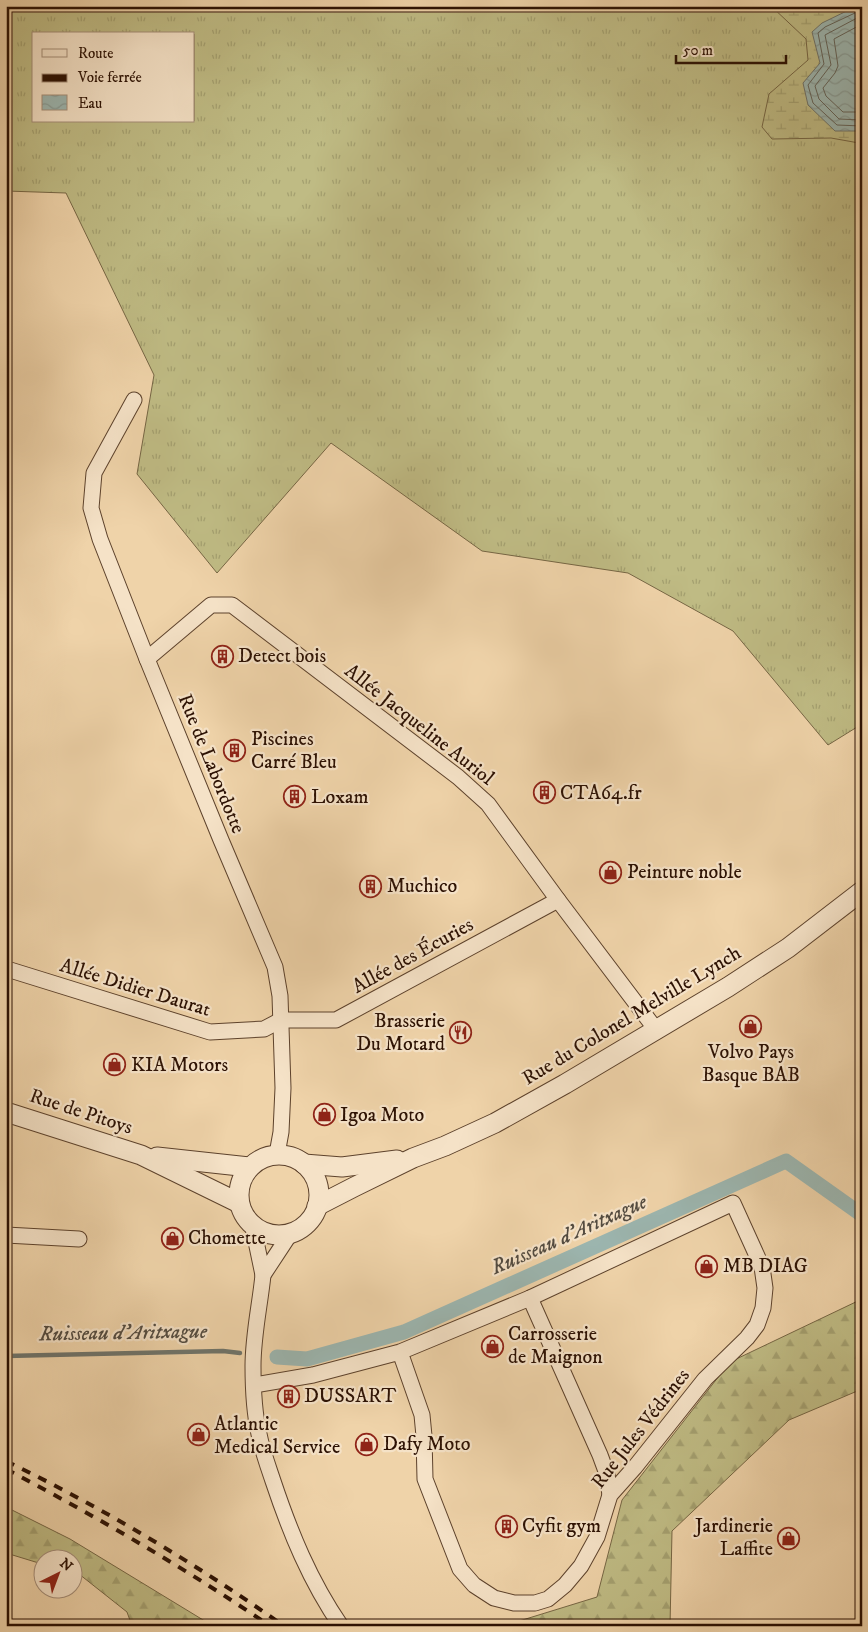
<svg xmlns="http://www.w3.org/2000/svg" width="868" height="1632" viewBox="0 0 868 1632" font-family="'IM FELL DW Pica',serif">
<defs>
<pattern id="grass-tufts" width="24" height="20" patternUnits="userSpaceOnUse" patternTransform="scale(1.25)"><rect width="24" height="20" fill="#bfbb84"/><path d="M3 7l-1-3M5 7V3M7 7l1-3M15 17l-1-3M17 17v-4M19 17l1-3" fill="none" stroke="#a4a070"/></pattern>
<pattern id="forest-firs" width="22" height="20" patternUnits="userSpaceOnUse" patternTransform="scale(1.25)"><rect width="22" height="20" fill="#bfbb84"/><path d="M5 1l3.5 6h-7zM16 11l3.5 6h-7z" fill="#a4a070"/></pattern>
<pattern id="wetland-marsh" width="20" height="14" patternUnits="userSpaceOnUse" patternTransform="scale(1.25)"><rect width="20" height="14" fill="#bfbb84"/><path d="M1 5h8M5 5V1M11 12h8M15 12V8" fill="none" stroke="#a4a070"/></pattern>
<pattern id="water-waves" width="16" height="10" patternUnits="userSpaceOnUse" patternTransform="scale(1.25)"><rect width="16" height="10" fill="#9cb6b0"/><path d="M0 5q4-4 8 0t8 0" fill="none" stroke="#879b96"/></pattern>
</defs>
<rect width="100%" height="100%" fill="#efd3a9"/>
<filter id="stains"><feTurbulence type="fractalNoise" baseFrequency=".004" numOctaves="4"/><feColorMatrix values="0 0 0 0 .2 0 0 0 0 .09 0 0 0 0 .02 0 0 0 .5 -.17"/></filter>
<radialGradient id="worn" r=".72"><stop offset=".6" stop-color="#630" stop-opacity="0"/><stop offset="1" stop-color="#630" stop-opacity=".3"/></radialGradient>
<!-- grass -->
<path fill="url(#grass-tufts)" stroke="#766644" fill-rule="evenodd" d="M6 6H862V724L828 745 733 631 628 573 482 551 331 443 217 573 137 474 154 375 66 193 6 191ZM34 34H194V121H34Z"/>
<!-- forest -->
<g fill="url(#forest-firs)" stroke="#766644">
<path d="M862 1299V1389L789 1420 672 1531 670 1626H503L597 1597 622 1500 730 1362Z"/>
<path d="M6 1507 70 1539 213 1626H132L127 1612 79 1574 73 1573 72 1560H42V1564L6 1553Z"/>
</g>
<!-- wetland -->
<path fill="url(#wetland-marsh)" stroke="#766644" d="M771 6H862V146L859 143 831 138 772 139 762 127 769 94 808 60 806 39Z"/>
<!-- water -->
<path fill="url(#water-waves)" stroke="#6f746b" d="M857 6H862V131H835L808 105 803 83 820 63 812 32 822 23Z"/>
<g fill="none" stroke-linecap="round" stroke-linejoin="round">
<!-- shore -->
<g stroke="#64645a" stroke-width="1">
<path d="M857 6 855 13 825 27 818 33 824 64 808 85 813 103 837 125 862 126"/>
<path d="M862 14 857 18 825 35 831 65 815 86 819 99 839 119 862 120"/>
<path d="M862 24 834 39 838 66 835 73 823 88 826 96 843 112H862"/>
</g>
<!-- stream -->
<path stroke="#6f746b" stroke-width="4.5" d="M6 1356 223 1351 240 1353"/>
<!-- canal -->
<path stroke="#9cb6b0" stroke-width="15" d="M277 1357 307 1359 404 1332 786 1161 862 1215"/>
<defs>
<g id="minor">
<path d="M134 400 94 473 91 508 100 539 147 659 221 840 275 967 280 996 283 1088 281 1132 277 1154"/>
<path d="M147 659 211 605H232L458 777 488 804 558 900 657 1031"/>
<path d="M7 969 210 1032 264 1029 281 1020"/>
<path d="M281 1020H336L558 900"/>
<path d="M253 1227 263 1275 290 1234"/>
<path d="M6 1235 79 1239"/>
<path d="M263 1275C260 1305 253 1335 253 1366 253 1388 254 1412 259 1434 262 1450 268 1466 273 1481 290 1532 310 1581 341 1626"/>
<path d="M530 1298 600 1455 607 1474 610 1495"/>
<path d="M254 1385 313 1375 400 1352 530 1298 733 1203 762 1267 765 1288 763 1308 757 1325 747 1338 705 1379 635 1467 610 1495 597 1537 581 1566 565 1585 548 1599 535 1603H514L494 1598 474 1585 460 1569 425 1479 424 1436 422 1415 400 1352"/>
</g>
<g id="tertiary">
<path d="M6 1112 141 1155 239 1203"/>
<circle cx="279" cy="1195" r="40"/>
<path d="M157 1157 249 1167"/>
<path d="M304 1164 342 1167 397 1160"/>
<path d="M317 1206 354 1187 413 1158 445 1146 495 1123 565 1084 728 987 788 948 862 891"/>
</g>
</defs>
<!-- minor casing -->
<use href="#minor" stroke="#5d422c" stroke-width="17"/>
<!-- tertiary casing -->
<use href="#tertiary" stroke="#5d422c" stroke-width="21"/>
<!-- minor -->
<use href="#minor" stroke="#f5e2c7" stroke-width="15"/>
<!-- tertiary -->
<use href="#tertiary" stroke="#f5e2c7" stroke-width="19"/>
<!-- rail -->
<g stroke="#2c1103" stroke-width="4" stroke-dasharray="9 9" stroke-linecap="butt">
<path d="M6 1461C103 1508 196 1564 284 1626"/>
<path d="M6 1469C97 1517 185 1568 270 1626"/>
</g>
</g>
<!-- icons -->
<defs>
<symbol id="building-ring" viewBox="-11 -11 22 22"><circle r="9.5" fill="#f5e2c7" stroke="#8f2418" stroke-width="1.5"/><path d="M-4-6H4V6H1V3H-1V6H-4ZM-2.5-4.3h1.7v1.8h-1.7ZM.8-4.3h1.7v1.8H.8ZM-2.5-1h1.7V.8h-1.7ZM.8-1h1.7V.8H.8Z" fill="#8f2418"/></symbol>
<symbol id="shop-ring" viewBox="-11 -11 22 22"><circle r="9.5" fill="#f5e2c7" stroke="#8f2418" stroke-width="1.5"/><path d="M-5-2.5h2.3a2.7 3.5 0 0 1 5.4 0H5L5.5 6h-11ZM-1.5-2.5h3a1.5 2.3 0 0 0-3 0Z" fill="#8f2418"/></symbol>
<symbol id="restaurant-ring" viewBox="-11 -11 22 22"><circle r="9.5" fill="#f5e2c7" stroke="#8f2418" stroke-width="1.5"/><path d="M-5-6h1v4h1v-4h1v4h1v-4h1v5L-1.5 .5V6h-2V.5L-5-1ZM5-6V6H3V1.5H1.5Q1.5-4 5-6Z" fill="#8f2418"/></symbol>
</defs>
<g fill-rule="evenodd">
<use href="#building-ring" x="210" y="644" width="25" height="25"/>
<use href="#building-ring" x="222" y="738" width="25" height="25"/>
<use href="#building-ring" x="532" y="780" width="25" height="25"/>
<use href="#building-ring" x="282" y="784" width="25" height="25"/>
<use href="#shop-ring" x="598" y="860" width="25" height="25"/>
<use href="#building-ring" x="358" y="874" width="25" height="25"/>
<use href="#shop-ring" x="738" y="1014" width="25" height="25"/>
<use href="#restaurant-ring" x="448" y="1020" width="25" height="25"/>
<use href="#shop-ring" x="102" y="1052" width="25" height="25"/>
<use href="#shop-ring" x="312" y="1102" width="25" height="25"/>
<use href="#shop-ring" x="160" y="1226" width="25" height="25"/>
<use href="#shop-ring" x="694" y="1254" width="25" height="25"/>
<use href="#shop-ring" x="480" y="1334" width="25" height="25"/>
<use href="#building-ring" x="276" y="1384" width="25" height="25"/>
<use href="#shop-ring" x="186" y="1422" width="25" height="25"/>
<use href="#shop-ring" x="354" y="1432" width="25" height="25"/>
<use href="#building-ring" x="494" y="1514" width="25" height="25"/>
<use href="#shop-ring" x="776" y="1526" width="25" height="25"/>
</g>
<g text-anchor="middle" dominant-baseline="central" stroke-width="4.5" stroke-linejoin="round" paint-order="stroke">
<!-- poi labels -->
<g font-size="20" fill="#2c1103" stroke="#f5e2c7" text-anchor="start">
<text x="238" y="656">Detect bois</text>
<text x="251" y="739">Piscines<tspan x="251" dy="23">Carré Bleu</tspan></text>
<text x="560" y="793">CTA64.fr</text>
<text x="311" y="797">Loxam</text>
<text x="627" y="872">Peinture noble</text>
<text x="387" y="886">Muchico</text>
<text x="445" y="1021" text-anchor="end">Brasserie<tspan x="445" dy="23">Du Motard</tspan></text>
<text x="751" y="1052" text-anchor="middle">Volvo Pays<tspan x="751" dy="23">Basque BAB</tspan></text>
<text x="131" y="1065">KIA Motors</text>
<text x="340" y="1115">Igoa Moto</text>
<text x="188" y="1238">Chomette</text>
<text x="723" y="1266">MB DIAG</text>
<text x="508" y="1334">Carrosserie<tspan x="508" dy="23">de Maignon</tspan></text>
<text x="304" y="1396">DUSSART</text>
<text x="214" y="1424">Atlantic<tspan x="214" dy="23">Medical Service</tspan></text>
<text x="383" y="1444">Dafy Moto</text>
<text x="522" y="1526">Cyfit gym</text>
<text x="773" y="1526" text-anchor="end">Jardinerie<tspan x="773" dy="23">Laffite</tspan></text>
</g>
<!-- street labels -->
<g font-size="20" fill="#2c1103" stroke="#f5e2c7">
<text transform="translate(419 725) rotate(38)">Allée Jacqueline Auriol</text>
<text transform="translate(211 764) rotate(68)">Rue de Labordotte</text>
<text transform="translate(413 956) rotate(-29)">Allée des Écuries</text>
<text transform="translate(135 988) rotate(17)">Allée Didier Daurat</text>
<text transform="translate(632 1016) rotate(-31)">Rue du Colonel Melville Lynch</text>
<text transform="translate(81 1112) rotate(18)">Rue de Pitoys</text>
<text transform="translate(641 1429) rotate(-52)">Rue Jules Védrines</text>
</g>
<!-- water labels -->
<g font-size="21" font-style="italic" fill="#534b40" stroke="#f5e2c7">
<text transform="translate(569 1235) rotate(-24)">Ruisseau d'Aritxague</text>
<text transform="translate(123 1333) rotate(-1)">Ruisseau d'Aritxague</text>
</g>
</g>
<!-- margin -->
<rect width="868" height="1632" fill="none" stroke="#efd3a9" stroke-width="25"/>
<rect x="8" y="8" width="853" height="1617" fill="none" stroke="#2c1103" stroke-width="2.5"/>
<rect x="12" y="12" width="843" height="1607" fill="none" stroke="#2c1103"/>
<!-- legend -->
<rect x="32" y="32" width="162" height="90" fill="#f5e2c7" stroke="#a58e79"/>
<rect x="42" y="49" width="25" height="8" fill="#f5e2c7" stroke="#a58e79"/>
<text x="78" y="58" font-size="15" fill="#2c1103">Route</text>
<rect x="42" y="74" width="25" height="8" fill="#2c1103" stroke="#a58e79"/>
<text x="78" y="82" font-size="15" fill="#2c1103">Voie ferrée</text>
<rect x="42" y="95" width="25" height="15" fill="url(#water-waves)" stroke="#a58e79"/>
<text x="78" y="108" font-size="15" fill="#2c1103">Eau</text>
<!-- north arrow -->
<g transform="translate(58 1574) rotate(42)"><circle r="24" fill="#f5e2c7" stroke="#a58e79"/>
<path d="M0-4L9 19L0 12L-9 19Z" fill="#8f2418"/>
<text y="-8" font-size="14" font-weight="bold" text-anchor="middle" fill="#2c1103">N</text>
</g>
<!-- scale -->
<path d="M676 55v8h110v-8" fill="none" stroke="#2c1103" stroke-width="2.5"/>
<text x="683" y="55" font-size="15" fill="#2c1103" stroke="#f5e2c7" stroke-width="4" paint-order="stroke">50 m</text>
<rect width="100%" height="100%" filter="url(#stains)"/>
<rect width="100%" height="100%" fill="url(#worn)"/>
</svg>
